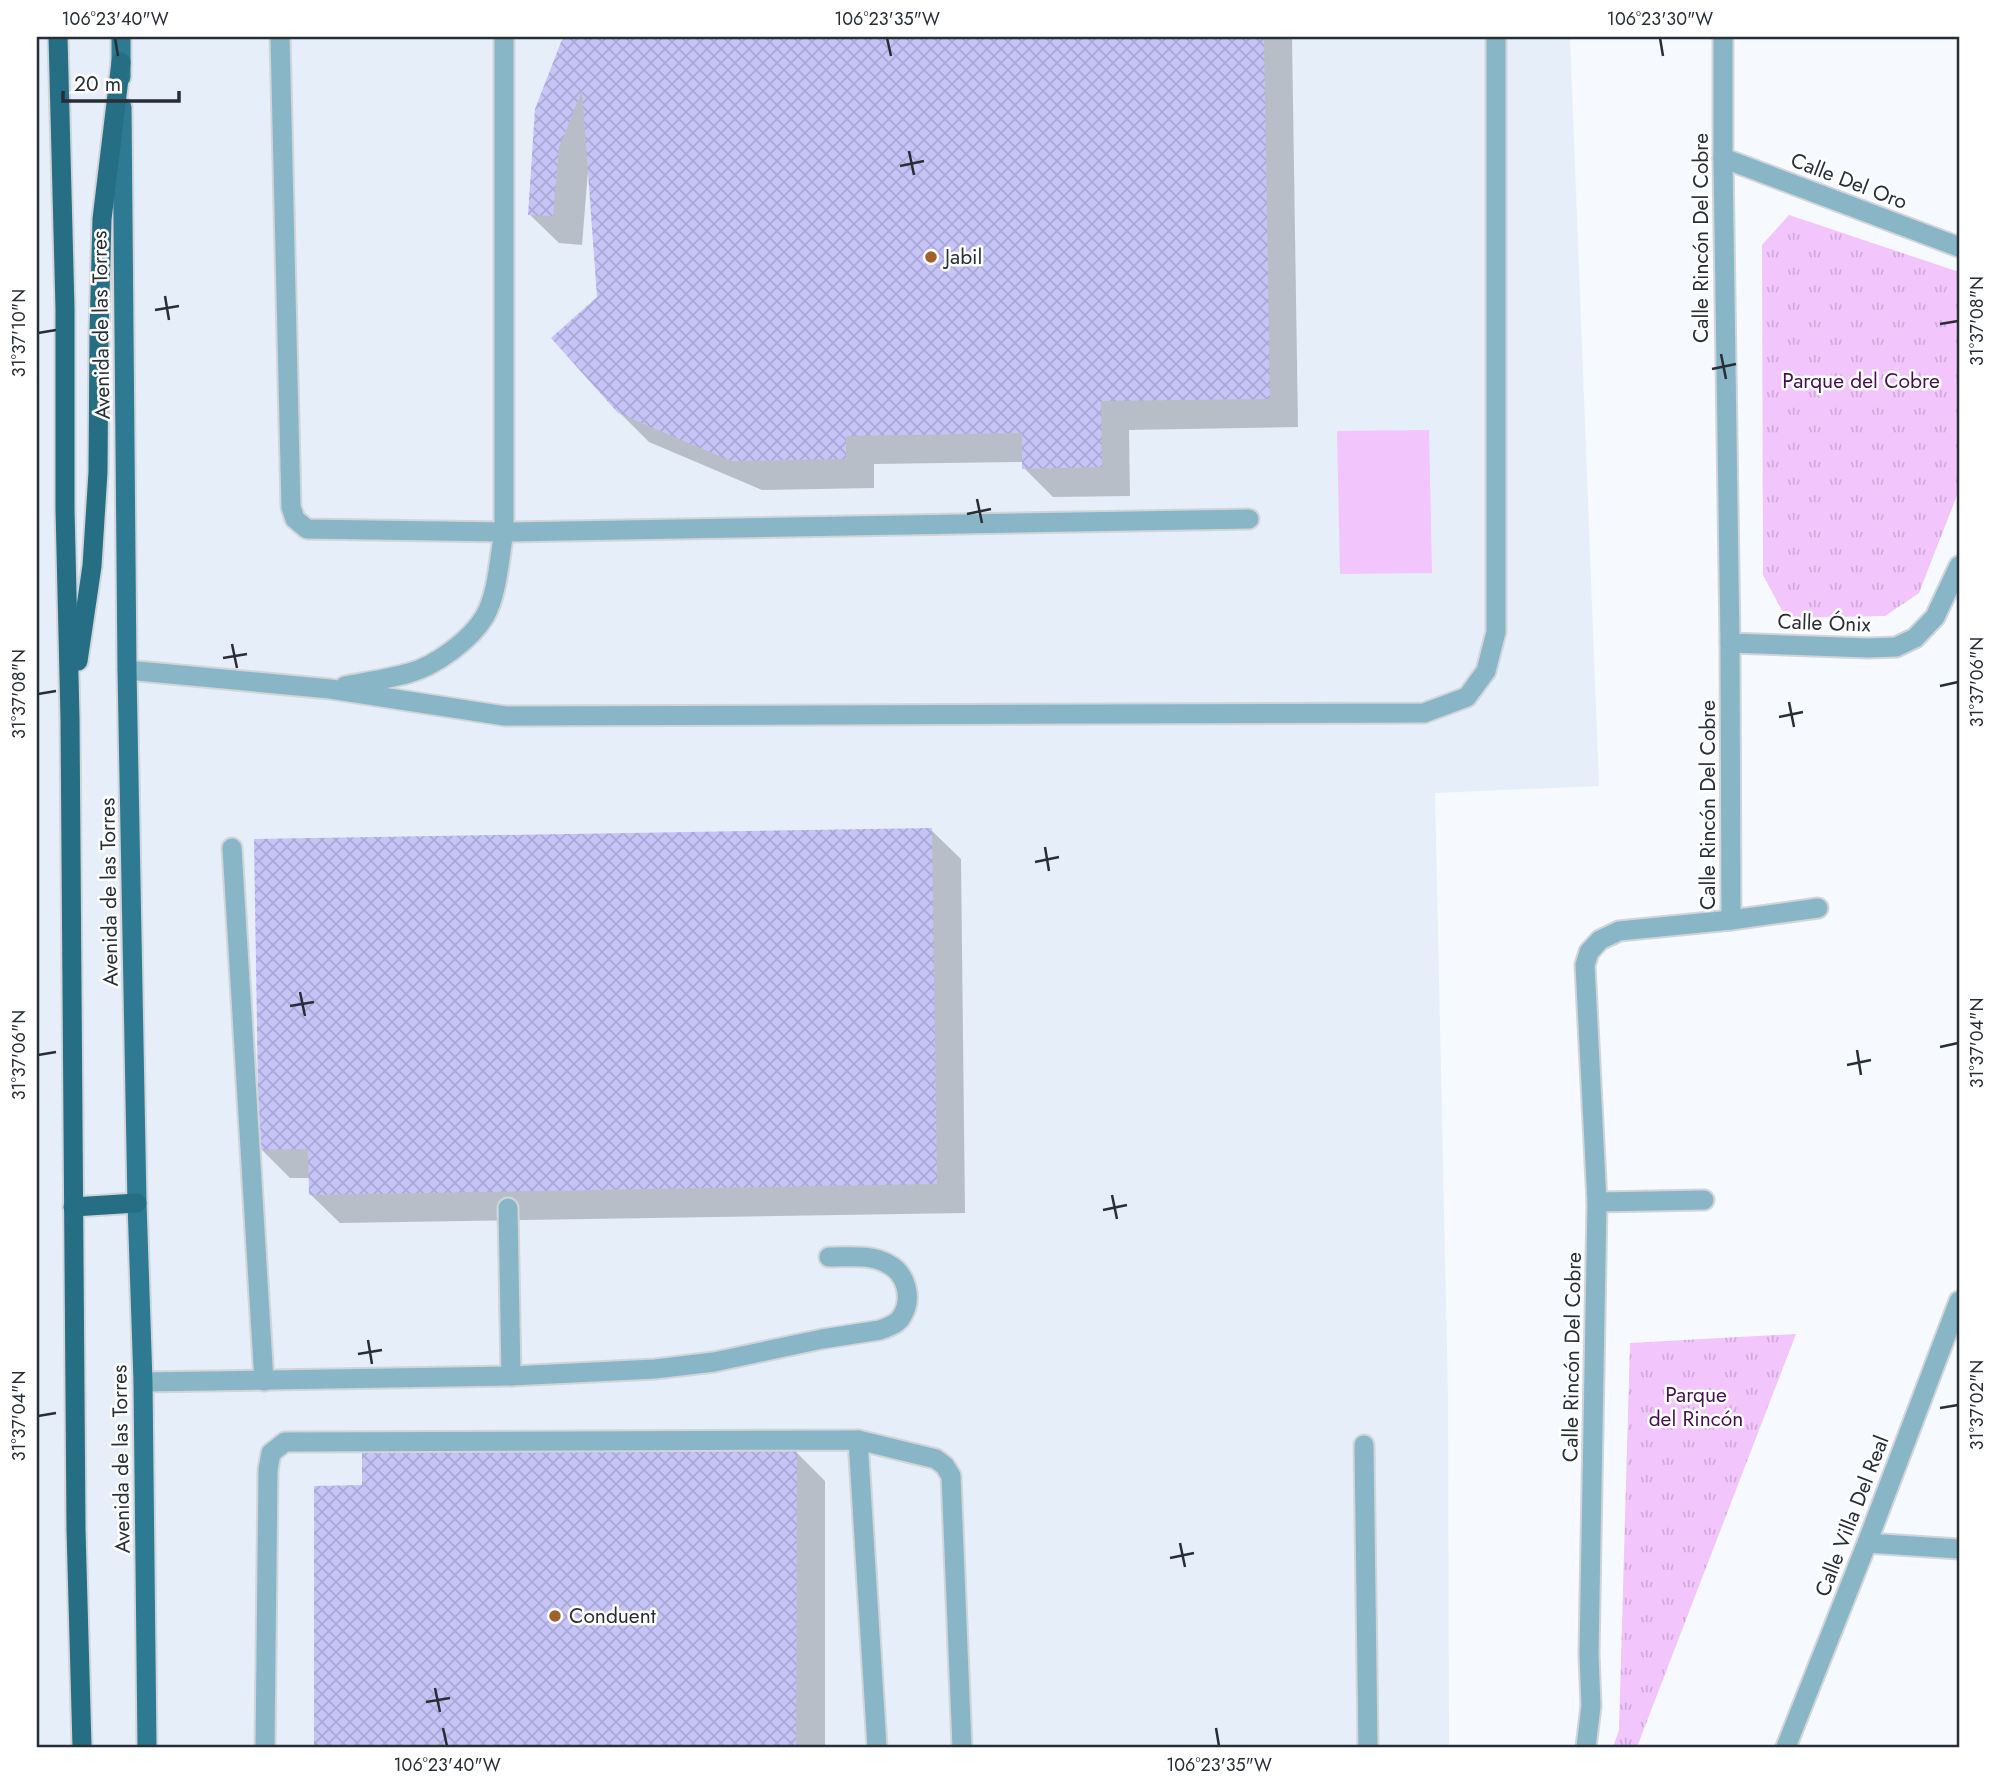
<svg xmlns="http://www.w3.org/2000/svg" width="1996" height="1784" viewBox="0 0 1996 1784" font-family="Jost,sans-serif">
<defs>
<pattern id="park-tufts" width="24" height="20" patternUnits="userSpaceOnUse" patternTransform="scale(1.75)"><rect width="24" height="20" fill="#f2c5fc"/><path d="M3 7l-1-3M5 7V3M7 7l1-3M15 17l-1-3M17 17v-4M19 17l1-3" fill="none" stroke="#d0aad9"/></pattern>
<pattern id="building-cross-hatch" width="8" height="8" patternUnits="userSpaceOnUse" patternTransform="scale(1.75)"><rect width="8" height="8" fill="#c6c3f7"/><path d="M0 0l8 8M0 8l8-8" fill="none" stroke="#aaa8d4"/></pattern>
</defs>
<rect width="100%" height="100%" fill="#f6fafe"/>
<!-- built -->
<path fill="#e6eef9" d="M37 37H1570L1599 786 1435 793 1448 1397 1449 1747H37Z"/>
<!-- grass -->
<path fill="#f2c5fc" d="M1429 430 1432 573 1340 574 1337 431Z"/>
<!-- park -->
<g fill="url(#park-tufts)">
<path d="M1789 215 1959 272V490L1919 593 1885 616 1786 618 1763 575 1762 245Z"/>
<path d="M1796 1334 1637 1747H1613L1619 1730 1630 1343Z"/>
</g>
<!-- shadow -->
<g fill="#0003">
<path d="M568 37H1292L1298 427 1129 430 1130 496 1053 497 1024 468V462L874 464V488L762 490 649 442 619 412 599 298 590 171H588L582 245 559 243 529 214 563 43Z"/>
<path d="M931 830 961 859 965 1213 340 1223 310 1194V1178H290L261 1149Z"/>
<path d="M796 1452 825 1481V1747H316V1487H364Z"/>
</g>
<!-- building -->
<g fill="url(#building-cross-hatch)">
<path d="M565 37H1264L1270 399 1101 401 1102 467 1022 469V433L846 436V459L731 461 618 413 551 338 597 297 582 90 559 148 553 216 528 215 535 109 561 42Z"/>
<path d="M932 828 937 1184 309 1195 308 1149 259 1150 254 839Z"/>
<path d="M797 1450 796 1747H314V1486L362 1485V1451Z"/>
</g>
<g fill="none" stroke-linecap="round" stroke-linejoin="round">
<defs>
<g id="service">
<path d="M280 37 291 507 295 519 307 529 504 532 1249 519"/>
<path d="M127 670 330 689 505 716 1424 713 1467 697 1486 671 1496 632V37"/>
<path d="M345 686C366 682 388 679 409 673 435 666 471 640 485 616 498 592 499 559 504 532V37"/>
<path d="M232 848 264 1381"/>
<path d="M508 1208 511 1376"/>
<path d="M143 1382 511 1376 655 1369 714 1362 822 1339 880 1330C888 1327 898 1324 902 1316 913 1298 906 1273 888 1264 871 1254 848 1257 829 1257"/>
<path d="M858 1440 877 1747"/>
<path d="M1364 1445 1368 1747"/>
<path d="M265 1747 268 1470 271 1453 285 1442 858 1440 936 1459 945 1466 951 1476 962 1747"/>
</g>
<g id="minor">
<path d="M1723 37V158L1730 643 1731 920"/>
<path d="M1723 158 1959 247"/>
<path d="M1730 643 1868 648 1896 647 1915 638 1935 617 1959 566"/>
<path d="M1597 1202 1704 1200"/>
<path d="M1867 1543 1959 1549"/>
<path d="M1586 1747 1591 1706 1589 1654 1597 1202 1585 965 1589 952 1600 940 1619 931 1731 920 1818 908"/>
<path d="M1786 1747 1867 1543 1959 1301"/>
</g>
<g id="primary">
<path d="M121 37V77"/>
<path d="M122 107 127 670 137 1203 143 1382 147 1747"/>
</g>
<g id="trunk">
<path d="M58 37 65 309V509L70 718 76 1529 82 1747"/>
<path d="M78 661 92 566 98 472 99 333 102 219 121 62"/>
<path d="M73 1207 137 1203"/>
</g>
</defs>
<!-- service casing -->
<use href="#service" stroke="#d1d5da" stroke-width="23"/>
<!-- minor casing -->
<use href="#minor" stroke="#d1d5da" stroke-width="23"/>
<!-- primary casing -->
<use href="#primary" stroke="#d1d5da" stroke-width="23"/>
<!-- trunk casing -->
<use href="#trunk" stroke="#d1d5da" stroke-width="23"/>
<!-- service -->
<use href="#service" stroke="#88b6c7" stroke-width="19"/>
<!-- minor -->
<use href="#minor" stroke="#88b6c7" stroke-width="19"/>
<!-- primary -->
<use href="#primary" stroke="#2d7a92" stroke-width="19"/>
<!-- trunk -->
<use href="#trunk" stroke="#266e84" stroke-width="19"/>
</g>
<!-- ticks -->
<path fill="none" stroke="#282e36" stroke-width="2.5" d="M115 38 118 56M887 38 891 56M1660 38 1663 56M909 151 914 175M900 166 924 161M165 296 169 320M155 310 179 306M1940 324 1958 321M38 333 56 330M1721 354 1726 379M1712 369 1736 364M977 499 982 523M967 514 991 509M232 644 237 668M223 658 247 654M1940 686 1958 682M38 694 56 691M1789 702 1794 727M1779 717 1803 712M1045 847 1049 871M1035 862 1059 857M300 992 305 1016M290 1006 314 1002M1940 1047 1958 1043M1857 1050 1861 1075M38 1055 56 1052M1847 1065 1871 1060M1112 1195 1117 1219M1103 1210 1127 1205M368 1340 372 1364M358 1354 382 1350M1940 1408 1958 1405M38 1416 56 1413M1180 1543 1185 1567M1170 1558 1194 1553M435 1688 440 1712M426 1702 450 1698M443 1728 447 1746M1216 1728 1219 1746"/>
<!-- markers -->
<g fill="#a1612b" stroke="#fff" stroke-width="2.5">
<circle cx="931" cy="257" r="7"/>
<circle cx="555" cy="1616" r="7"/>
</g>
<g text-anchor="middle" dominant-baseline="central" stroke-width="5" stroke-linejoin="round" paint-order="stroke">
<!-- street labels -->
<g font-size="21" fill="#282e36" stroke="#fff">
<text transform="translate(1849 181) rotate(21)">Calle Del Oro</text>
<text transform="translate(1701 238) rotate(-90)">Calle Rincón Del Cobre</text>
<text transform="translate(101 325) rotate(-91)">Avenida de las Torres</text>
<text transform="translate(1824 623) rotate(2)">Calle Ónix</text>
<text transform="translate(1708 805) rotate(-90)">Calle Rincón Del Cobre</text>
<text transform="translate(109 892) rotate(-91)">Avenida de las Torres</text>
<text transform="translate(1572 1357) rotate(-89)">Calle Rincón Del Cobre</text>
<text transform="translate(121 1459) rotate(-91)">Avenida de las Torres</text>
<text transform="translate(1852 1516) rotate(-69)">Calle Villa Del Real</text>
</g>
<!-- poi labels -->
<g font-size="21" fill="#282e36" stroke="#fff" text-anchor="start">
<text x="945" y="257">Jabil</text>
<text x="569" y="1616">Conduent</text>
</g>
<!-- park labels -->
<g font-size="21" fill="#470f52" stroke="#fff">
<text x="1861" y="381">Parque del Cobre</text>
<text x="1696" y="1395">Parque<tspan x="1696" dy="24">del Rincón</tspan></text>
</g>
</g>
<!-- border -->
<rect width="1996" height="1784" fill="none" stroke="#ffffff" stroke-width="77"/>
<!-- scale -->
<path d="M63 91v10h116v-10" fill="none" stroke="#282e36" stroke-width="3.5"/>
<text x="74" y="91" font-size="21" fill="#282e36" stroke="#ffffff" stroke-width="5" paint-order="stroke">20 m</text>
<rect x="38" y="38" width="1920" height="1708" fill="none" stroke="#282e36" stroke-width="2.5"/>
<g font-size="18" text-anchor="middle" fill="#282e36">
<text x="115" y="25">106°23'40"W</text>
<text x="887" y="25">106°23'35"W</text>
<text x="1660" y="25">106°23'30"W</text>
<text transform="translate(1977 321) rotate(-90)" y="6">31°37'08"N</text>
<text transform="translate(19 333) rotate(-90)" y="6">31°37'10"N</text>
<text transform="translate(1977 682) rotate(-90)" y="6">31°37'06"N</text>
<text transform="translate(19 694) rotate(-90)" y="6">31°37'08"N</text>
<text transform="translate(1977 1043) rotate(-90)" y="6">31°37'04"N</text>
<text transform="translate(19 1055) rotate(-90)" y="6">31°37'06"N</text>
<text transform="translate(1977 1405) rotate(-90)" y="6">31°37'02"N</text>
<text transform="translate(19 1416) rotate(-90)" y="6">31°37'04"N</text>
<text x="447" y="1771">106°23'40"W</text>
<text x="1219" y="1771">106°23'35"W</text>
</g>
</svg>
